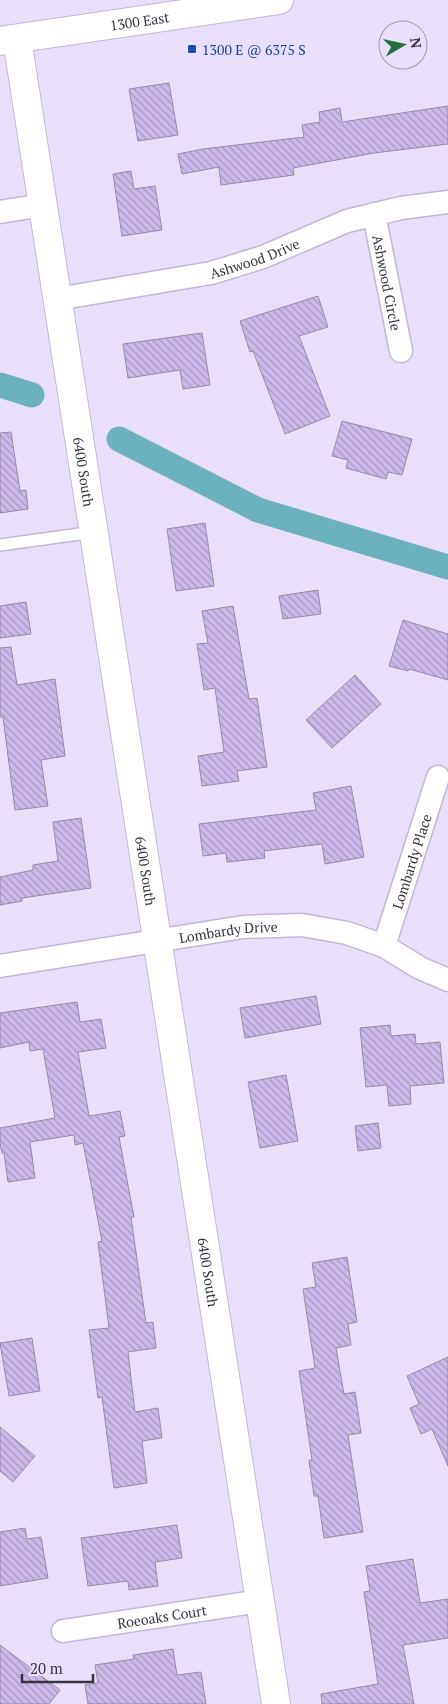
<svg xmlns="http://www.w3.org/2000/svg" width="448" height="1704" viewBox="0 0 448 1704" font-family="'PT Serif',serif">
<defs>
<pattern id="building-back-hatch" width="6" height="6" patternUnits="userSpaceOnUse" patternTransform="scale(1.25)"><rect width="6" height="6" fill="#ccb8eb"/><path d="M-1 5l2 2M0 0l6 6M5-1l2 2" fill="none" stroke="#a796c0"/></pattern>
</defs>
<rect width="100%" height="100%" fill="#e9dffb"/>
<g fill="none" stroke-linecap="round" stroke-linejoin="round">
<!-- canal -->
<g stroke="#6cb1c0" stroke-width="25">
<path d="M0 385 32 395"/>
<path d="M119 439 258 510 448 567"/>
</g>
</g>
<!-- building -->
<g fill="url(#building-back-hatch)" stroke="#968aa9">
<path d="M169 83 178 135 138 141 129 89Z"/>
<path d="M448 106V144L374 153 293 168 294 175 221 185 219 167 182 174 178 154 203 149 304 137 302 125 320 122 319 112 340 108 342 122Z"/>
<path d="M131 171 134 189 155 186 162 230 122 236 113 174Z"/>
<path d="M318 296 328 327 299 336 330 416 285 434 253 351 250 352 240 321Z"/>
<path d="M202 333 210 385 183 389 180 370 128 378 123 344Z"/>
<path d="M342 421 412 439 402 475 388 472 386 479 346 468 348 460 332 456Z"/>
<path d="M11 432 20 491 26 490 28 509 0 513V433Z"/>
<path d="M205 523 214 586 176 591 167 529Z"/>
<path d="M318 590 321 614 283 619 279 596Z"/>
<path d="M26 602 31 634 0 638V606Z"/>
<path d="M233 606 249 699 257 698 267 767 237 771 239 781 202 786 198 756 224 752 215 688 204 690 197 644 208 643 202 611Z"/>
<path d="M403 620 448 634V680L409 669 408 671 389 666Z"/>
<path d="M11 647 17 685 55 679 65 756 41 760 48 806 15 810 3 717H0V648Z"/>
<path d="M355 675 381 704 332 748 306 720Z"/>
<path d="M351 786 364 857 325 864 322 844 264 851 265 858 227 862 226 853 203 856 199 824 316 810 313 793Z"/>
<path d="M81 818 91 888 22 898V901L0 905V877L33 870V865L58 861 53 822Z"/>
<path d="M316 996 321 1024 245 1038 240 1008Z"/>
<path d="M77 1002 80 1022 101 1019 106 1048 78 1052 89 1116 120 1111 125 1136 119 1137 134 1217H131L146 1323 153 1322 156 1348 128 1352 135 1412 158 1408 162 1438 142 1441 147 1483 114 1488 102 1397 98 1398 89 1330 109 1328 98 1242 102 1241 83 1143 75 1145 74 1135 30 1142 35 1178 8 1182 4 1153H2L0 1143V1128L55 1118 43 1049 30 1051 29 1042 0 1048V1013Z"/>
<path d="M390 1025 391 1036 415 1034 416 1044 440 1042 444 1083 410 1086 411 1104 389 1106 387 1085 366 1087 360 1028Z"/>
<path d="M286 1075 298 1141 260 1148 248 1082Z"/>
<path d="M378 1123 381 1148 358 1151 355 1126Z"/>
<path d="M347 1257 357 1322 348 1324 351 1345 336 1348 344 1394 355 1392 361 1433 348 1435 363 1532 324 1538 318 1496H314L309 1460H312L299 1371 315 1368 303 1289 316 1287 312 1263Z"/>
<path d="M32 1338 40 1391 9 1396 0 1343Z"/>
<path d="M448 1357V1466L432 1429 421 1434 410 1408 419 1404 407 1376Z"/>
<path d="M0 1427 35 1456 13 1482 0 1471Z"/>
<path d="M177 1525 182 1558 155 1562 158 1586 129 1590 128 1581 88 1586 81 1538Z"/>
<path d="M25 1528 27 1539 41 1537 48 1578 0 1586V1532Z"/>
<path d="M413 1559 420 1603 448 1599V1638L403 1645 414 1704H322L321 1694 378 1684 364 1592 370 1591 366 1566Z"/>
<path d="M0 1645 60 1690 49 1704H0Z"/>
<path d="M173 1649 177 1675 201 1672 206 1704H88L85 1685 98 1683 95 1665 134 1659 133 1655Z"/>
</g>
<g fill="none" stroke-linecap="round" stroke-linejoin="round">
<defs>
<path id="lane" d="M0 545 94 532"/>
<g id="street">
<path d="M0 212 43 205"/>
<path id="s1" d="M374 214 401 351"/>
<path id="s2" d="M57 299 211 273 263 257 347 221 401 208 448 202"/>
<path id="s3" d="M384 946 438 777"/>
<path id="s4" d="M0 966 243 927 302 925 347 933 384 946 420 968 448 980"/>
<path id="s5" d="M63 1631 260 1601"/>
</g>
<g id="secondary">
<path id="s6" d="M17 39 276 1704"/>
<path id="s7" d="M0 41 279 0"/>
</g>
</defs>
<!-- lane casing -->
<use href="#lane" stroke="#c3b6d7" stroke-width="14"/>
<!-- street casing -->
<use href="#street" stroke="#c3b6d7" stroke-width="25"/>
<!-- secondary casing -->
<use href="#secondary" stroke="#c3b6d7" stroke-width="30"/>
<!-- lane -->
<use href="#lane" stroke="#fff" stroke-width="11"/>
<!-- street -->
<use href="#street" stroke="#fff" stroke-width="22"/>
<!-- secondary -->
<use href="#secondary" stroke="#fff" stroke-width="28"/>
</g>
<!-- markers -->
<rect fill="#1a4fb4" stroke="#e9dffb" stroke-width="2" x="187" y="44" width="10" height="10" rx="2.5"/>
<g text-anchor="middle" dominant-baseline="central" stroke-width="4" stroke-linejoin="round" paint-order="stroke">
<!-- street labels -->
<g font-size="14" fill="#383340" stroke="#e9dffb">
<text stroke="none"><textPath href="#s7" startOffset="141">1300 East</textPath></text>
<text stroke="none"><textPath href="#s2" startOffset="202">Ashwood Drive</textPath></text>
<text stroke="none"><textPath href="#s1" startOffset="70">Ashwood Circle</textPath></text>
<text stroke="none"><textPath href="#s6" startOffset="438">6400 South</textPath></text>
<text stroke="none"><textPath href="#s3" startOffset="89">Lombardy Place</textPath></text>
<text stroke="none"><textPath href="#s6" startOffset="842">6400 South</textPath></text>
<text stroke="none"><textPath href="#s4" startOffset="231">Lombardy Drive</textPath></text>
<text stroke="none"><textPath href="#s6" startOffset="1248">6400 South</textPath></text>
<text stroke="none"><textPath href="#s5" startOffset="100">Roeoaks Court</textPath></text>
</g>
<!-- transit labels -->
<g font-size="14" fill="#164399" stroke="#e9dffb" text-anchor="start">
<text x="202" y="49">1300 E @ 6375 S</text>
</g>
</g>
<!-- north arrow -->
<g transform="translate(403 45) rotate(81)"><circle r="24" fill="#e9dffb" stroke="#a29ab0"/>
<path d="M0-4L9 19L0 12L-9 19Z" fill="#25703e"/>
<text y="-8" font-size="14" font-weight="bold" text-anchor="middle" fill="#383340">N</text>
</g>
<!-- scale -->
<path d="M22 1674v8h71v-8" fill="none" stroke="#383340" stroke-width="2.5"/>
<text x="30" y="1674" font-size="15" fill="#383340" stroke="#e9dffb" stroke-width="4" paint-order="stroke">20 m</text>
</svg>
